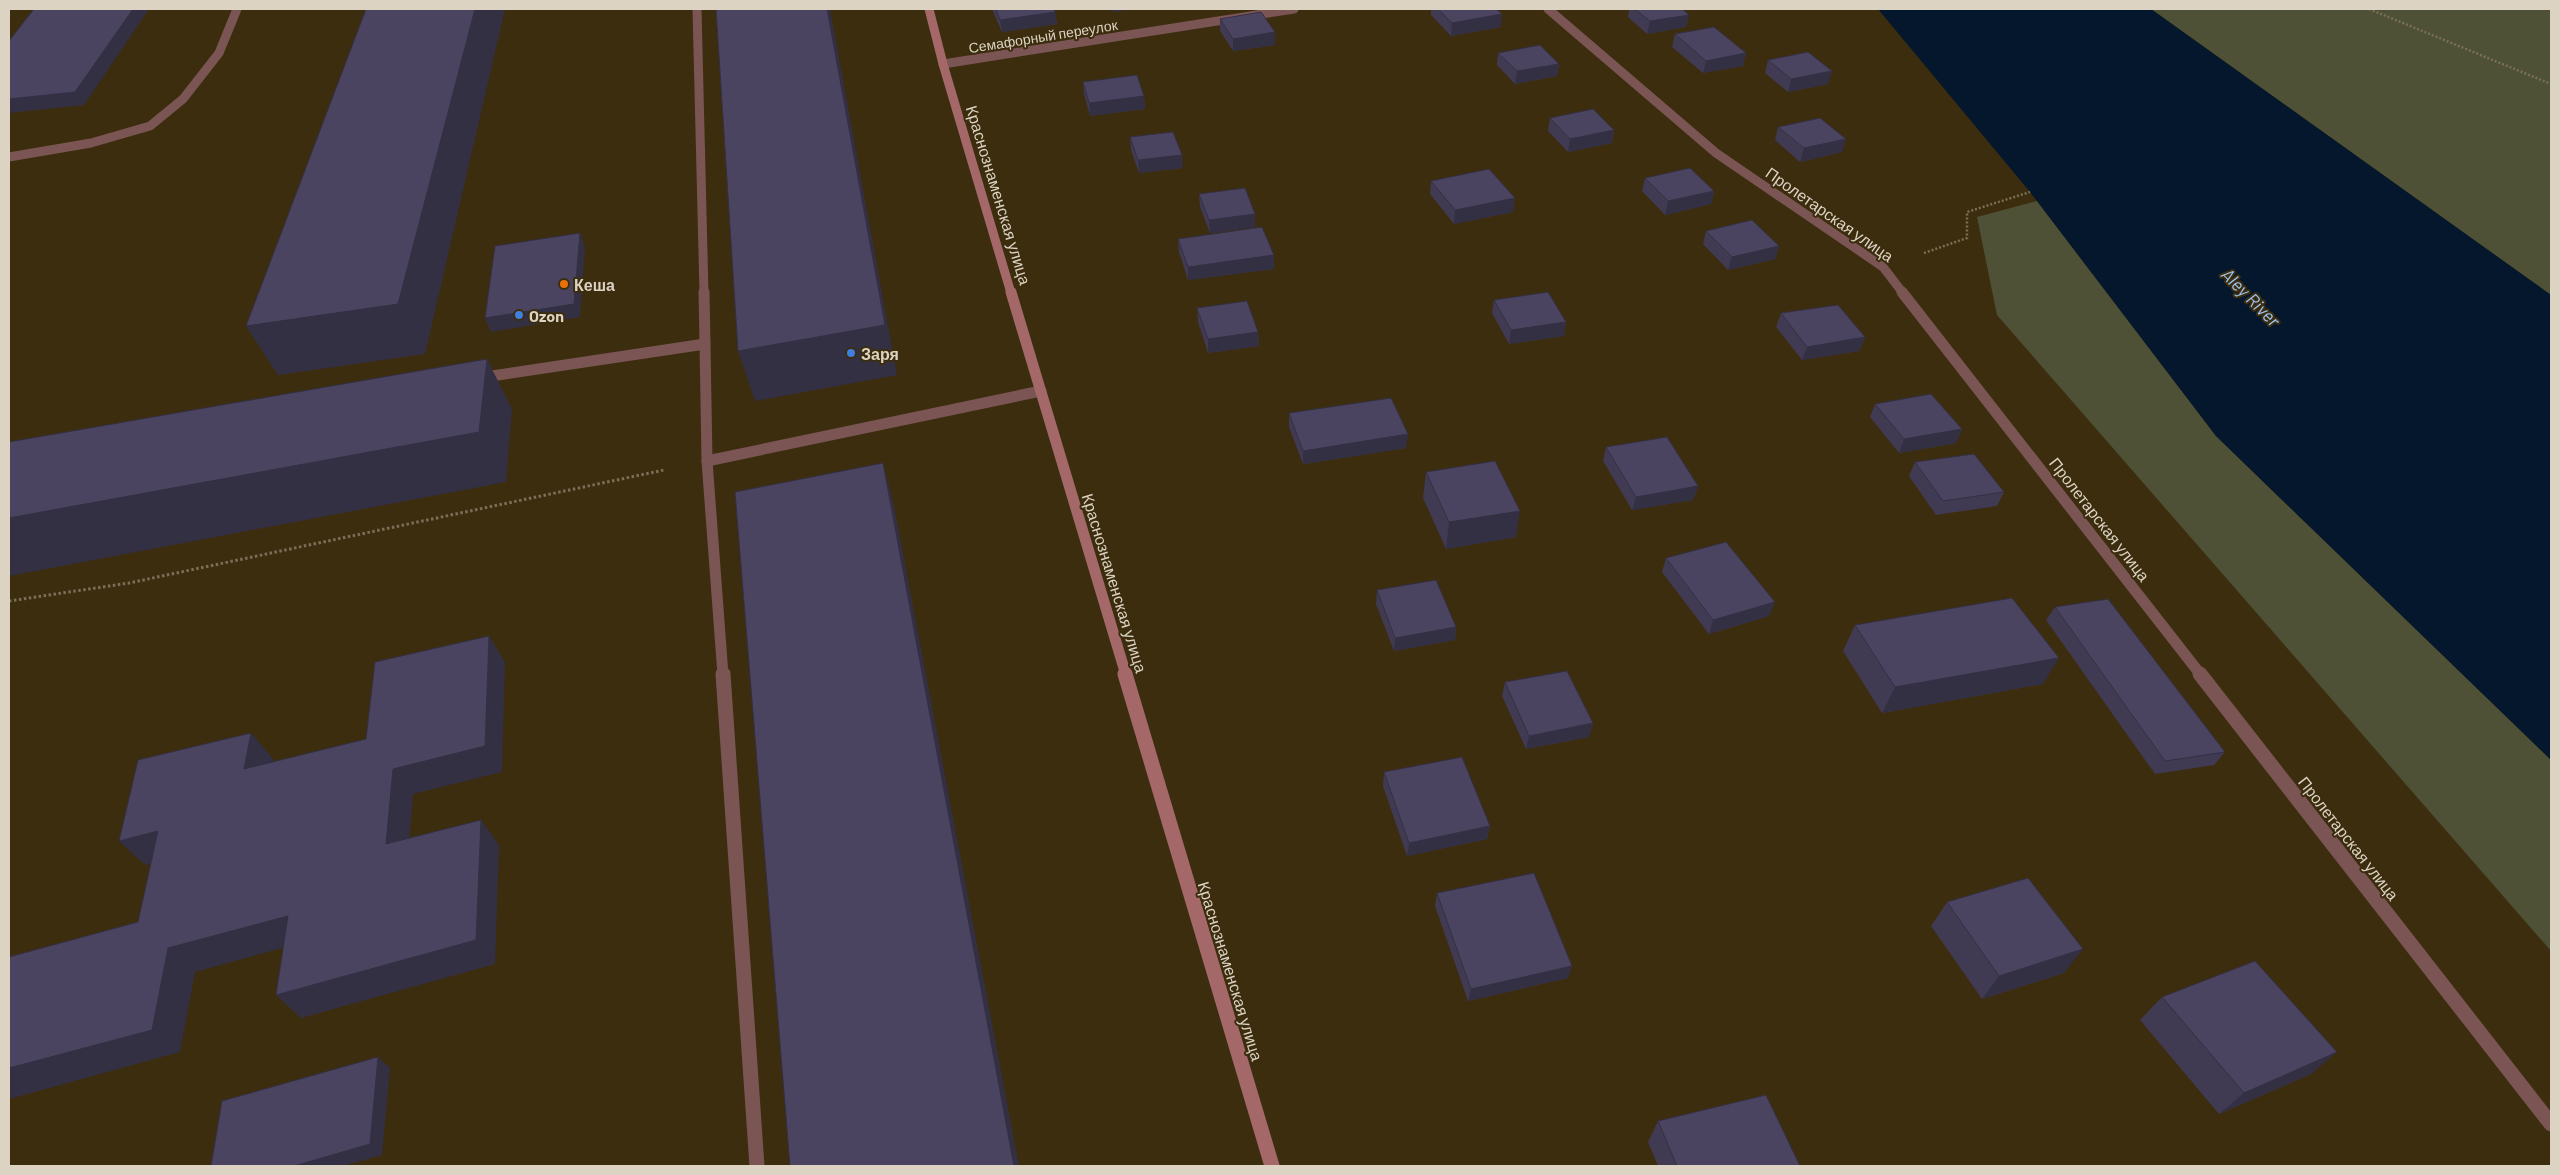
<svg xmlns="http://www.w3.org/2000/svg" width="2560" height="1175" viewBox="0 0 2560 1175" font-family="Barlow,sans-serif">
<rect width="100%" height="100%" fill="#3c2d0f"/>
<!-- green -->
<g fill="#4e5136">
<path d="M2151 9H2551V295Z"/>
<path d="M2037 201 2216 436 2551 760V951L1997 315 1977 217Z"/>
</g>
<!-- water -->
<path fill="#04172c" d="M1878 9H2151L2551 295V760L2216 436 2030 192Z"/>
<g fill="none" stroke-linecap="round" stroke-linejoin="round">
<!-- path-far1 -->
<g stroke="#7c6f57" stroke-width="2.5" stroke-dasharray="2 2" stroke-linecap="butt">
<path d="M2369 9 2551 84"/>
<path d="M1924 253 1967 238V212L2030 192"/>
</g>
<!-- path -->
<path stroke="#7c6f57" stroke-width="3" stroke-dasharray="2.5 2.5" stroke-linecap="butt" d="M9 601 129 583 664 470"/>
<!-- lane-far2 -->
<g stroke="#7a5554" stroke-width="9">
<path d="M697 9 704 293"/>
<path d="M9 157 91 143 150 126 183 99 219 53 237 9"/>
</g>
<!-- lane-far1 -->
<g stroke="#7a5554" stroke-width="11">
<path d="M705 344 707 461 723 675"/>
<path d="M478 378 705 344 704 292"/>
<path d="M707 461 1041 391"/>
</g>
<!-- lane -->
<path stroke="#7a5554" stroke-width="15" d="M723 674 757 1166"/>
<!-- street-far2 -->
<g stroke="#7a5554" stroke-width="9">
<path d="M1548 9 1716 153 1883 267 1903 293"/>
<path d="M943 64 1294 9"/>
</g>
<!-- street-far1 -->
<path stroke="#7a5554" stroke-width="11" d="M1902 292 2201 675"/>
<!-- street -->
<path stroke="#7a5554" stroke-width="15" d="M2200 674 2551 1124"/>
<!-- secondary-far2 -->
<path stroke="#a36867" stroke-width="9" d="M929 9 943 64 1011 293"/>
<!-- secondary-far1 -->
<path stroke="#a36867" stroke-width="11" d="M1011 292 1126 675"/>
<!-- secondary -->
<path stroke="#a36867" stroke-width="15" d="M1125 674 1272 1166"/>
</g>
<!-- wall -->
<g fill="#403a53">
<path d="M992 9H1054L1055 12 1057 24 1002 32Z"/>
<path d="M1431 9H1496L1501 27 1451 36 1431 15Z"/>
<path d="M1629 9H1682L1689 15 1686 27 1647 34 1628 17Z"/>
<path d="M1220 19 1275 45 1233 51 1220 31Z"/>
<path d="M1675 34 1746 53 1743 66 1703 73 1672 47Z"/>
<path d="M1498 53 1559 64 1557 76 1515 84 1497 65Z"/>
<path d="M1768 60 1828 84 1788 92 1765 73Z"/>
<path d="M1083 82 1144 96 1145 109 1090 116 1084 94Z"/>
<path d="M1550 118 1614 130 1612 143 1568 152 1548 131Z"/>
<path d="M1778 127 1846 139 1842 152 1800 162 1775 140Z"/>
<path d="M1130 137 1183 168 1139 173 1131 150Z"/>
<path d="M1645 178 1714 191 1711 204 1665 215 1642 191Z"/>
<path d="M1431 181 1513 212 1454 224 1430 194Z"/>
<path d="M1199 194 1255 214V227L1210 233 1200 207Z"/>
<path d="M1706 231 1779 246 1775 259 1728 270 1703 244Z"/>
<path d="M1178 239 1274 269 1188 280 1179 252Z"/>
<path d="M1494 300 1566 322 1564 336 1509 344 1492 313Z"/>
<path d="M1197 308 1258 332 1259 346 1208 353 1198 322Z"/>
<path d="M1781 313 1865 337 1859 351 1802 360 1776 327Z"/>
<path d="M1875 404 1962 429 1956 443 1899 453 1870 417Z"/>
<path d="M1289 413 1406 448 1303 464 1289 427Z"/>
<path d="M1606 447 1698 486 1693 500 1632 510 1603 461Z"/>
<path d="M1915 462 2004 492 1997 506 1936 515 1909 476Z"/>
<path d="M1426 472 1516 537 1446 549 1423 498Z"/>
<path d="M1666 558 1769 616 1709 634 1662 572Z"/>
<path d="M1377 590 1456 627 1455 640 1394 651 1376 604Z"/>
<path d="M2055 607 2225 752 2214 765 2155 774 2046 620Z"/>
<path d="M1855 625 2043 684 1882 713 1843 651Z"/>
<path d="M1505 682 1593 723 1589 737 1526 749 1502 696Z"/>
<path d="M1384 772 1490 826 1487 839 1407 856 1383 786Z"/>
<path d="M1437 893 1572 966 1568 978 1468 1001 1435 906Z"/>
<path d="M1947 902 2064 973 1982 999 1931 926Z"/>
<path d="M2162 997 2311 1074 2219 1114 2140 1020Z"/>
<path d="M1658 1121 1800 1166H1658L1648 1142Z"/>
</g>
<!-- shaded-wall -->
<g fill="#343044">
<path d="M133 9H149L84 105 9 113V99Z"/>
<path d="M475 9H505L425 354 278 375 246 326Z"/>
<path d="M827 9H830L897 375 755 401 738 351Z"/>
<path d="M1112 9H1137L1112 12Z"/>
<path d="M1055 12 1057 24 1002 32 1000 20Z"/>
<path d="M1502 14 1501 27 1451 36 1452 23Z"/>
<path d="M1689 15 1686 27 1647 34 1650 21Z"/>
<path d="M1275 32V45L1233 51V39Z"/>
<path d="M1746 53 1743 66 1703 73 1706 61Z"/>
<path d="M1559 64 1557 76 1515 84 1517 71Z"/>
<path d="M1832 71 1828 84 1788 92 1791 79Z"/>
<path d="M1144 96 1145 109 1090 116 1089 103Z"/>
<path d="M1614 130 1612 143 1568 152 1570 139Z"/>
<path d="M1846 139 1842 152 1800 162 1804 148Z"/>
<path d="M1182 155 1183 168 1139 173 1138 160Z"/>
<path d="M1714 191 1711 204 1665 215 1668 201Z"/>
<path d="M1515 198 1513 212 1454 224 1455 210Z"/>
<path d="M1255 214V227L1210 233 1209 220Z"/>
<path d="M580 233 585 247 580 317 491 332 485 318Z"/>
<path d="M1779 246 1775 259 1728 270 1732 257Z"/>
<path d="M1274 255V269L1188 280V267Z"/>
<path d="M1566 322 1564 336 1509 344 1511 330Z"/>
<path d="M1258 332 1259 346 1208 353V339Z"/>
<path d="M1865 337 1859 351 1802 360 1807 347Z"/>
<path d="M487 359 512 409 506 482 9 576V518Z"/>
<path d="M1962 429 1956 443 1899 453 1904 439Z"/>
<path d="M1408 434 1406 448 1303 464V451Z"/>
<path d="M883 463 894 506 1019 1166H1014Z"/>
<path d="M1698 486 1693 500 1632 510 1636 497Z"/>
<path d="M1520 511 1516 537 1446 549 1449 522Z"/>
<path d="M1775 602 1769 616 1709 634 1713 620Z"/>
<path d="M1456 627 1455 640 1394 651 1395 638Z"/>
<path d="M489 636 505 662 502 772 413 794 407 869 386 844 393 769Z"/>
<path d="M2059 658 2043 684 1882 713 1895 687Z"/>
<path d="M1593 723 1589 737 1526 749 1529 736Z"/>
<path d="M251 733 273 759 267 794 244 769Z"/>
<path d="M481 820 499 845 495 964 301 1018 276 995Z"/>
<path d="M1490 826 1487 839 1407 856 1409 843Z"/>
<path d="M158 831 183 856 145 865 119 841Z"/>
<path d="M288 916 311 940 195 972 180 1052 9 1099V1068L168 948Z"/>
<path d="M2083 949 2064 973 1982 999 1999 976Z"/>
<path d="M1572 966 1568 978 1468 1001 1471 989Z"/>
<path d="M2337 1052 2311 1074 2219 1114 2244 1093Z"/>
<path d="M378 1057 390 1068 382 1155 343 1166H294Z"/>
</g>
<!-- building -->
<g fill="#4b4461" stroke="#343044">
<path d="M34 9H133L75 92 9 99V41Z"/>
<path d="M366 9H475L398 304 246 326Z"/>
<path d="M716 9H827L885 325 738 351Z"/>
<path d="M996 9H1054L1055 12 1000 20Z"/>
<path d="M1438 9H1496L1502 14 1452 23Z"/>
<path d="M1635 9H1682L1689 15 1650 21Z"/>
<path d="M1261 12 1275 32 1233 39 1220 19Z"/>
<path d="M1714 27 1746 53 1706 61 1675 34Z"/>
<path d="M1540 45 1559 64 1517 71 1498 53Z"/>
<path d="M1808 52 1832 71 1791 79 1768 60Z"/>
<path d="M1137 75 1144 96 1089 103 1083 82Z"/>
<path d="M1593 109 1614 130 1570 139 1550 118Z"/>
<path d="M1820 118 1846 139 1804 148 1778 127Z"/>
<path d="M1173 132 1182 155 1138 160 1130 137Z"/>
<path d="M1690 168 1714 191 1668 201 1645 178Z"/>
<path d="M1489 169 1515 198 1455 210 1431 181Z"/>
<path d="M1245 188 1255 214 1209 220 1199 194Z"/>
<path d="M1752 220 1779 246 1732 257 1706 231Z"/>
<path d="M1262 227 1274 255 1188 267 1178 239Z"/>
<path d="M580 233 574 304 485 318 495 246Z"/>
<path d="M1548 292 1566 322 1511 330 1494 300Z"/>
<path d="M1247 301 1258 332 1208 339 1197 308Z"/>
<path d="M1838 305 1865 337 1807 347 1781 313Z"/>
<path d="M487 359 479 432 9 518V442Z"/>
<path d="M1931 394 1962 429 1904 439 1875 404Z"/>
<path d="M1391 398 1408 434 1303 451 1289 413Z"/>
<path d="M1667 437 1698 486 1636 497 1606 447Z"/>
<path d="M1974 454 2004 492 1943 501 1915 462Z"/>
<path d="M1495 461 1520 511 1449 522 1426 472Z"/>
<path d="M883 463 1014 1166H790L735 492Z"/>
<path d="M1726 542 1775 602 1713 620 1666 558Z"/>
<path d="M1436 580 1456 627 1395 638 1377 590Z"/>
<path d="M2012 598 2059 658 1895 687 1855 625Z"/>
<path d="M2108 599 2225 752 2165 761 2055 607Z"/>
<path d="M489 636 485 746 393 769 386 844 481 820 476 940 276 995 288 916 168 948 152 1030 9 1068V957L138 922 158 831 119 841 138 760 251 733 244 769 366 739 375 662Z"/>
<path d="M1567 671 1593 723 1529 736 1505 682Z"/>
<path d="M1462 757 1490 826 1409 843 1384 772Z"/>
<path d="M1534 873 1572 966 1471 989 1437 893Z"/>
<path d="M2028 878 2083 949 1999 976 1947 902Z"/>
<path d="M2255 961 2337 1052 2244 1093 2162 997Z"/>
<path d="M378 1057 370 1144 294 1166H211L222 1101Z"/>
<path d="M1766 1095 1800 1166H1677L1658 1121Z"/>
</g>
<!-- markers -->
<circle fill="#e8710a" stroke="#3c2d0f" stroke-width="2" cx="564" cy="284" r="5"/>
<g fill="#3f7fe0" stroke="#3c2d0f" stroke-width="2">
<circle cx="519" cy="315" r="5"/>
<circle cx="851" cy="353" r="5"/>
</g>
<g text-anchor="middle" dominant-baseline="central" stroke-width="4" stroke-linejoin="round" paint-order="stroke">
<!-- far-street labels -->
<g font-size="14" fill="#dcd3c3" stroke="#3c2d0f">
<text transform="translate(1043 36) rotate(-9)">Семафорный переулок</text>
</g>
<!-- street labels -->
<g font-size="16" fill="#dcd3c3" stroke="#3c2d0f">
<text transform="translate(999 195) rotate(73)">Краснознаменская улица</text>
<text transform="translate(1830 214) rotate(35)">Пролетарская улица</text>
<text transform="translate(2100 519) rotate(52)">Пролетарская улица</text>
<text transform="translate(1115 583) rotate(73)">Краснознаменская улица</text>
<text transform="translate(2349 838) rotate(52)">Пролетарская улица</text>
<text transform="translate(1231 971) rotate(73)">Краснознаменская улица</text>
</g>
<!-- poi labels -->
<g font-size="16" font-weight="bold" fill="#dcd3c3" stroke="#3c2d0f" text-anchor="start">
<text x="574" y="284">Кеша</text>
<text x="529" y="315">Ozon</text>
<text x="861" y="353">Заря</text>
</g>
<!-- water labels -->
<g font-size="18" font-style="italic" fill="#9dc6f5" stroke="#3c2d0f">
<text transform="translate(2251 297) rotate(45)">Aley River</text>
</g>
</g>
<!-- border -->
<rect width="2560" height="1175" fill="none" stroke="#dcd3c3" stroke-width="20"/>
</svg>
